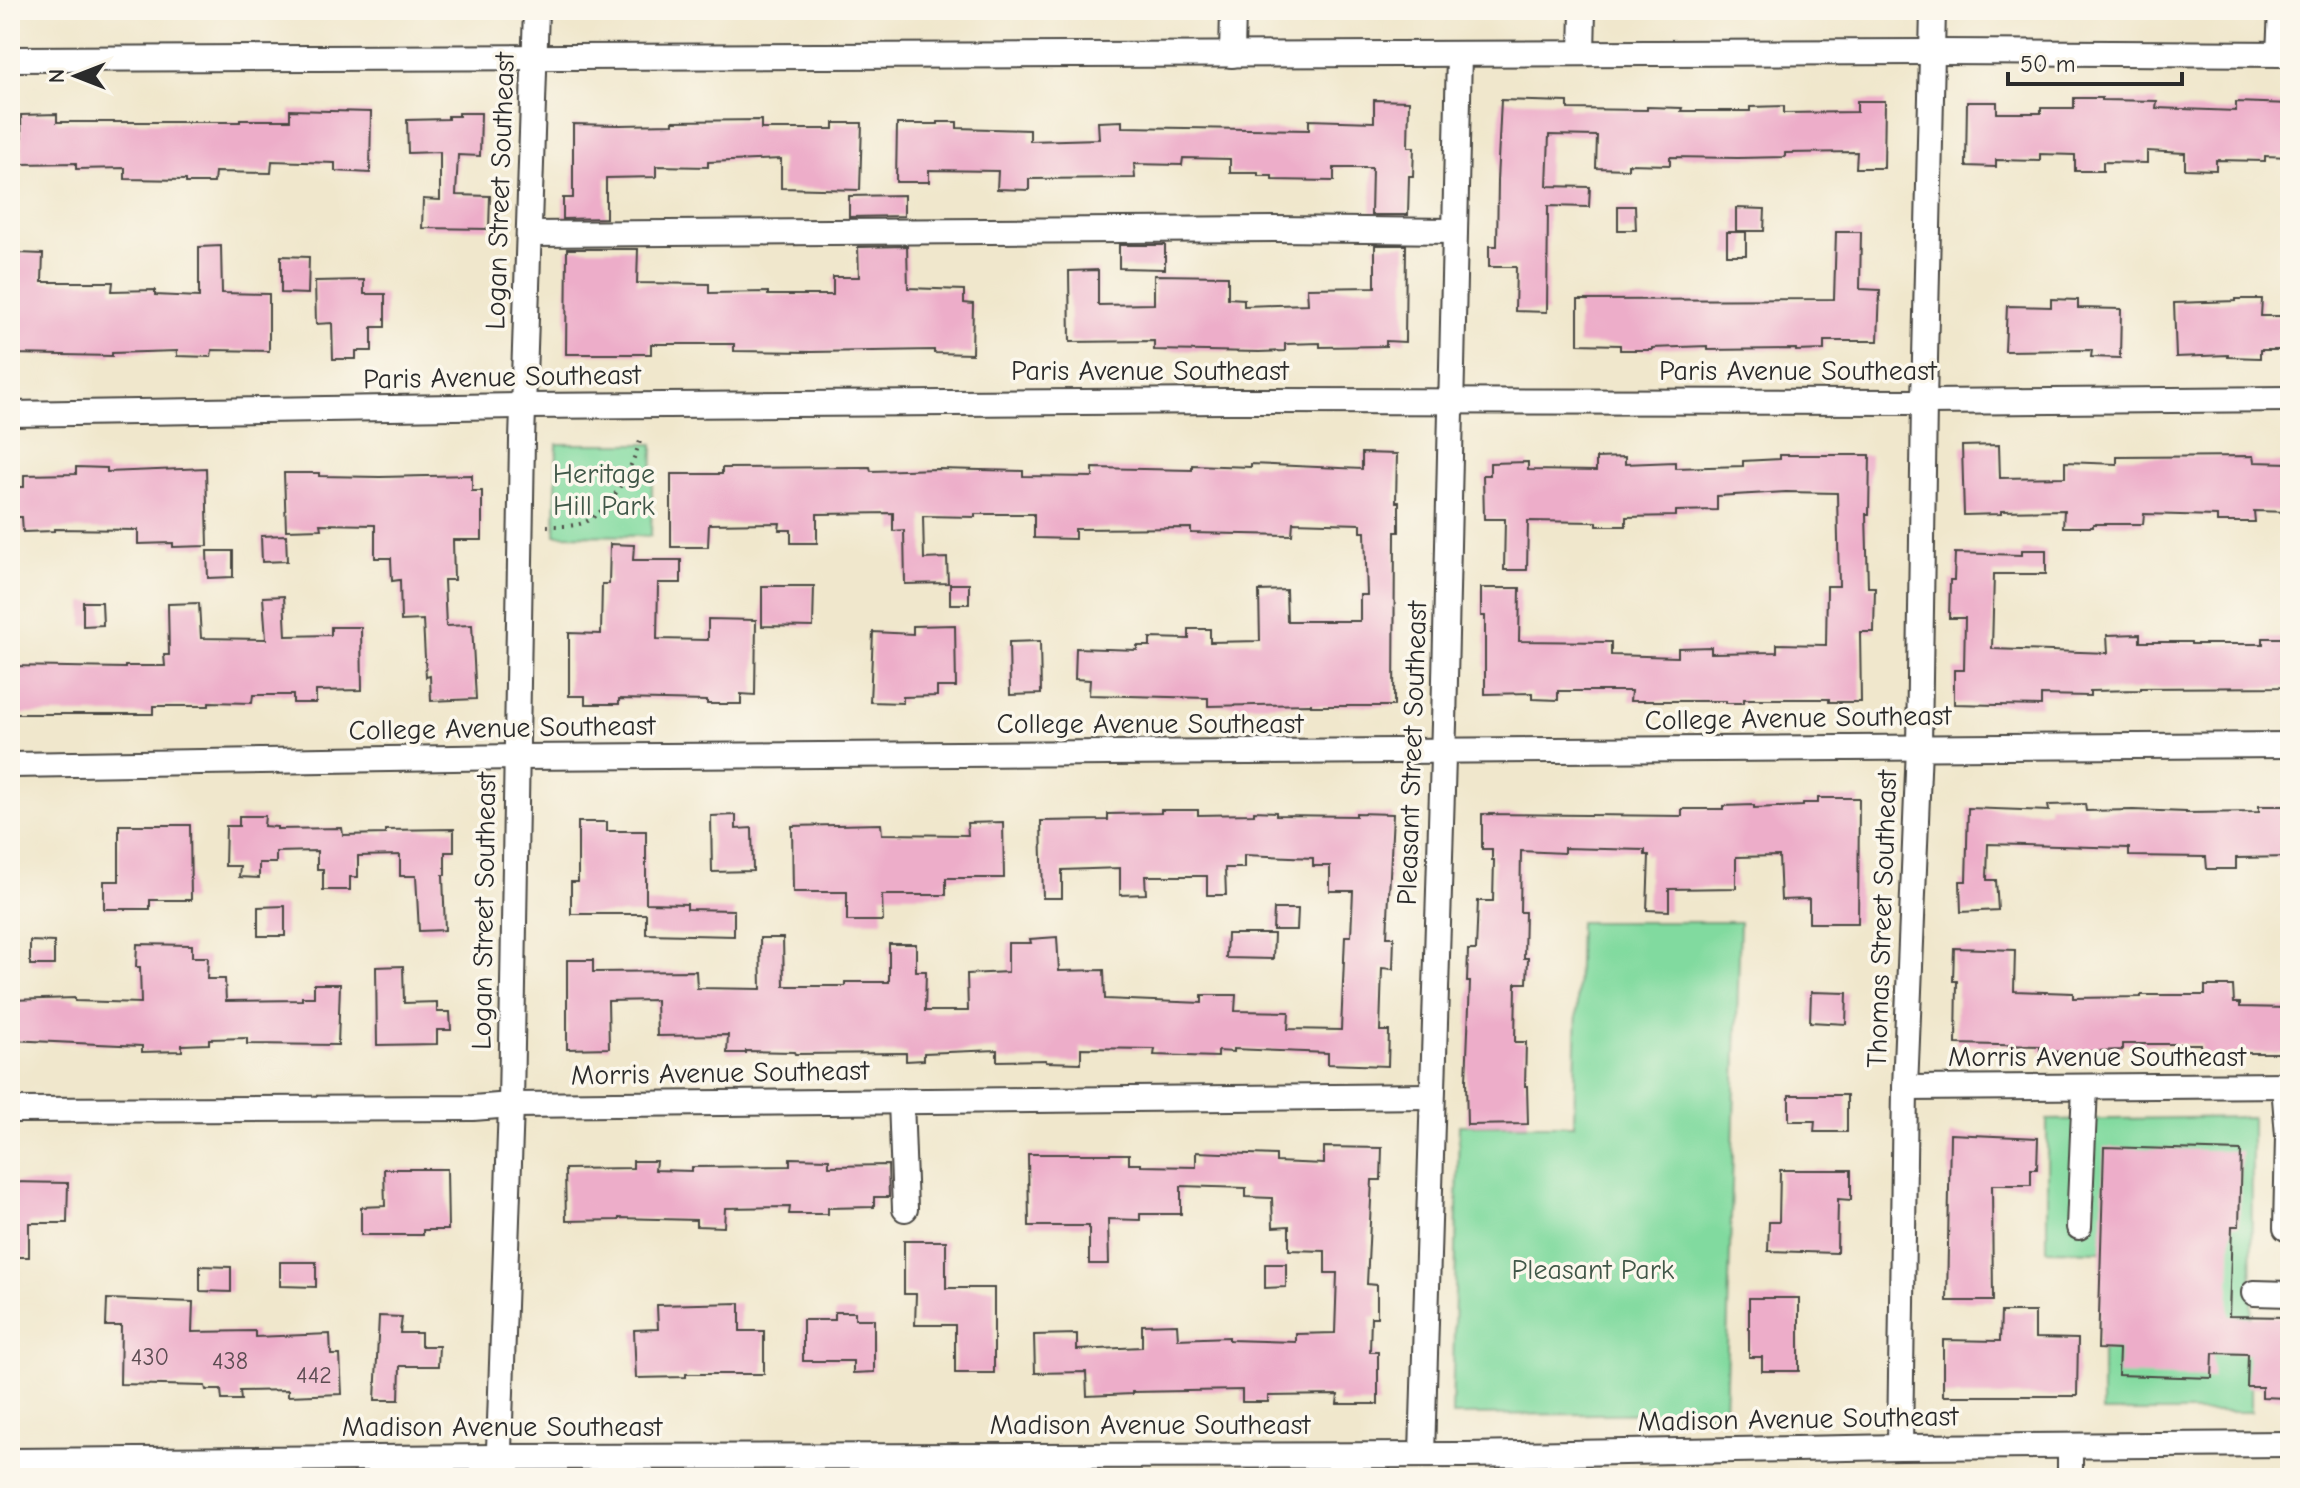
<svg xmlns="http://www.w3.org/2000/svg" width="2300" height="1488" viewBox="0 0 2300 1488" font-family="'Comic Neue',sans-serif">
<rect width="100%" height="100%" fill="#fbf7ec"/>
<filter id="ink" filterUnits="userSpaceOnUse"><feTurbulence type="fractalNoise" baseFrequency=".0125" numOctaves="2"/><feDisplacementMap in="SourceGraphic" scale="16" xChannelSelector="R" yChannelSelector="G"/><feConvolveMatrix kernelMatrix="1 2 1 2 8 2 1 2 1" color-interpolation-filters="sRGB"/></filter>
<filter id="wash" filterUnits="userSpaceOnUse"><feTurbulence type="fractalNoise" baseFrequency=".006" numOctaves="4" result="noise"/><feDisplacementMap in="SourceGraphic" scale="32" xChannelSelector="R" yChannelSelector="G"/><feGaussianBlur stdDeviation="1.8" result="paint"/><feColorMatrix in="noise" values="0 0 0 0 0 0 0 0 0 0 0 0 0 0 0 0 0 1.4 0 .05"/><feComposite in="paint" operator="in"/></filter>
<g filter="url(#wash)">
<rect width="100%" height="100%" fill="#f0e7cc"/>
<!-- green -->
<g fill="#81da9f" stroke="#568265" stroke-width="2">
<path d="M557 444H653L651 536 555 535Z"/>
<path d="M1579 922H1740L1725 1413 1452 1415 1459 1125H1574Z"/>
<path d="M2252 1117 2251 1412H2102V1251L2047 1250V1120Z"/>
</g>
<g id="blocks">
<!-- building -->
<g fill="#edadc9">
<path d="M2074 98H2102V100L2157 101 2156 108 2236 111V102L2290 104V157L2265 156V161L2216 160V170L2185 169V153L2147 151V163L2103 162V171H2075V155L2040 154V161L1996 160V167L1966 166 1967 102H1997V113H2041V108H2074Z"/>
<path d="M1374 100 1409 101 1408 147H1414L1413 176H1409L1408 215H1371L1372 168H1334V181L1272 180V176H1258V173H1230V159L1183 158 1182 165 1134 164 1135 178 1029 179V190L997 189 998 171 929 170V182H896L897 124H938V122H957V128L1030 130V141L1099 139 1098 122 1122 121V127L1309 130V120L1374 122Z"/>
<path d="M1501 100 1568 102V109L1647 110V107L1682 108 1681 111H1750V107L1784 106V113L1857 112V101H1885L1884 168H1856L1857 152 1785 153V157L1738 158 1670 157V165L1628 164V169L1596 168 1597 136 1549 135 1547 186 1590 187 1589 207 1548 206 1547 312 1515 311 1516 267H1489V246H1497L1498 181H1497Z"/>
<path d="M290 110 371 112 370 173 335 171V163L272 161 271 173 215 172 214 183H186V180L125 179V168L76 169V163L22 164 21 115 57 114V122H240V120H290Z"/>
<path d="M459 113H481L480 156 458 155 456 195 490 196 489 229 422 228 423 199 440 200V152L408 153 407 120 448 119V116H459Z"/>
<path d="M761 120V129H834V123H862L860 190 781 188V159L708 162V167L656 166V177L606 178V218L563 219V198H573V124L620 125 673 124V121Z"/>
<path d="M904 195V216L849 217V196Z"/>
<path d="M1618 206H1635L1636 230H1618Z"/>
<path d="M1736 208 1765 209 1764 231H1736Z"/>
<rect x="1727" y="232" width="19" height="23"/>
<path d="M1836 232H1861L1860 289 1880 290 1878 341H1824V350L1796 351V349L1707 350V346L1652 348V350H1620V345L1578 344V300L1834 299Z"/>
<path d="M1119 245H1165V269L1119 268Z"/>
<path d="M1375 245H1406L1405 342 1386 341V346L1320 347V343L1285 344V351L1259 352 1154 350V341L1070 342 1069 271 1098 270V305L1154 304V275L1228 276V298L1244 299V306L1308 304 1307 288 1375 287Z"/>
<path d="M221 246 222 293 269 294V351L212 350 211 357 177 356V351L112 353V356L13 354 14 292 18 253 43 254 42 282H113L112 291 155 290V295L199 297V247Z"/>
<path d="M907 246 908 288 964 290V303L973 304 972 354 934 353V350L811 352 734 351V344H651V354H566L567 249H638L637 283 709 284V293L768 292V295H833V277H859L858 247Z"/>
<path d="M281 256 309 257 308 294 281 293Z"/>
<path d="M364 280V294H385V327H372V351H356V359H333L332 323 316 324 315 281Z"/>
<path d="M2051 299 2078 300V308L2121 309 2120 358 2091 357 2092 350 2005 351 2007 306 2051 307Z"/>
<path d="M2236 299H2262L2261 316H2290V350H2260V358L2228 357V355L2176 357 2174 303 2236 301Z"/>
<path d="M1999 445 2000 478 2065 477V462L2117 464V457L2253 456 2254 462 2290 463V512L2254 511 2255 522H2217V516L2144 514 2143 524H2093V527H2063L2064 510 2001 511V514L1964 515 1962 446Z"/>
<path d="M1362 453 1397 454 1396 502H1399V532H1395L1394 706H1311V704L1208 706V698L1089 695 1090 680 1075 679 1076 648 1137 650V646H1150V638L1189 639V629H1210V642L1260 641 1259 591 1286 590 1287 621H1360V595H1367L1365 532H1361V524L1293 522 1292 535 1191 533V528L1075 529V539L1034 538V514H975V517L923 516 924 559 947 558 948 583 905 584 904 530 893 531V513L817 514V543H791V530H779L780 523 709 524 708 547H671V474H722V468L870 467 871 471 938 469 1023 471V476L1093 477V468L1192 470V465L1251 467V464L1362 469Z"/>
<path d="M1780 455H1870L1869 514H1866L1868 587H1875L1874 632H1860L1861 702H1829V699H1744V703H1726V701H1630L1631 691H1558V700L1532 699V693L1485 694V616H1481V588H1520L1519 641 1611 642V655L1678 657V648L1711 647V653L1777 652V644L1826 645 1827 586H1839L1837 493 1786 492 1717 496V510L1676 511V516L1626 517V526H1597V522L1528 521 1527 570H1504L1505 519H1484L1483 475H1490V463L1528 462V470L1596 471V458L1625 457V464L1675 462V468L1743 466V461L1780 459Z"/>
<path d="M76 467 107 468V472L206 468 208 546 173 547V543L138 544V530L54 529V531L23 532 22 517H17L16 487H24V475L76 474Z"/>
<path d="M284 473H319V476L380 477 472 475V491H482V540H453L454 580H444L446 626 472 625 476 699 431 701 430 676 426 677 423 620 401 621 400 580 392 581 391 558H375V525L320 524 321 529 286 530Z"/>
<path d="M286 535 287 561 262 562 261 536Z"/>
<path d="M610 544 634 545 633 560H681V583H658L657 639 708 640V619L756 620 755 695 741 694V704H707V701L619 699V704H585V696H569V633L601 634 602 584H609Z"/>
<path d="M2022 550H2046V574H1994L1992 649 2108 653 2107 635 2140 634V642H2191V644H2263V638H2290V687L2141 688V690L2090 691V696L2041 695V706L1954 704V670H1964L1965 618H1949L1950 580H1954L1955 553 2022 555Z"/>
<path d="M207 551H233V577L208 578Z"/>
<rect x="950" y="584" width="19" height="20"/>
<path d="M762 586H814L813 627 762 626Z"/>
<path d="M284 596 286 636 331 635V627H361L362 690 316 691V703H293V695H253L252 703 209 702V706H153V714H10V666L125 668V666H165L164 655H169L168 604 199 603 201 638 266 639 263 597Z"/>
<path d="M83 602H102L103 625 83 626Z"/>
<path d="M955 625 956 687H937V696L903 697V703L870 702 873 632 913 634V626Z"/>
<path d="M1040 641 1041 694 1010 695 1009 642Z"/>
<path d="M1818 798H1859L1858 923H1809V899L1781 900 1779 856 1736 857V888L1669 889V911L1647 910 1649 855H1645V850L1564 848V853L1521 851 1520 912H1525L1524 958H1528L1527 983H1516L1515 1042H1526L1525 1086H1527L1528 1124 1467 1125 1466 1081 1470 982H1467L1468 950H1476L1478 901H1493L1494 860H1492V849H1482V814L1682 816V809H1723V806L1754 805V808L1803 806V803H1818Z"/>
<path d="M2085 804 2086 811 2133 810 2186 812V813L2259 812V806H2290V857L2236 858V869H2207L2206 857 2129 856V848L1988 844 1987 880H1996L1998 910 1961 912 1960 881H1966L1968 808 2049 811 2048 805Z"/>
<path d="M1161 810H1198V815L1254 814V811L1276 812V815L1356 816V813L1393 814 1387 937H1394L1393 969 1382 968 1380 1031H1389L1388 1066 1328 1064V1053L1234 1049V1052L1218 1051V1057L1154 1055 1155 1049 1081 1048V1063L1046 1062V1060L997 1061V1050L924 1053V1060L906 1061V1053L795 1054 794 1052 746 1051V1053H727L728 1035 657 1036 656 1000 608 1001 609 1048 567 1049V960H593V972L696 971 697 988 761 989 760 938H783L784 986H845V982H889V944H916V971H926L925 1011H968L967 974 1008 972V943H1031L1030 939 1057 937 1059 971 1104 970 1105 999 1202 1003V995H1236L1235 1011 1289 1012 1288 1029 1341 1030 1345 936H1351L1353 891H1330V866H1313V858L1244 855V868H1225L1226 895H1207V876H1145L1146 894 1120 895V868L1062 870V898H1043L1041 821 1108 820V814L1161 813Z"/>
<path d="M736 815V829L752 828 753 871 712 872 711 816Z"/>
<path d="M239 816H265L264 826 277 827V829L342 828 343 835 385 834V830L454 829V852H445V875H443L445 930 419 931 416 876H400V855L358 856V877H350V890H323V869H317V851L276 852V863H259V878L239 877 240 866H225L226 826H239Z"/>
<path d="M578 822H607V831H646V903L687 904V909L734 910V936L646 934V914H571V882H578Z"/>
<path d="M1003 822 1004 878H946V895H882L883 921H847V892H793L792 826 881 824 882 834 968 835 967 823Z"/>
<path d="M119 825H190L191 900H150V909H104V881H119Z"/>
<path d="M285 906V936H258V907Z"/>
<path d="M1274 909H1298L1297 930H1273Z"/>
<path d="M1227 934H1274L1273 959 1226 958Z"/>
<path d="M30 941 54 942V965H30Z"/>
<path d="M137 944 192 945V957H208L207 979H225L226 1001 302 1000V997H314V984H340L338 1045 247 1044V1038L209 1039V1044L182 1045V1051L142 1052V1046L10 1040V1000L75 998V1001L141 1003 140 967H136Z"/>
<path d="M1954 948 2015 950 2014 991 2073 993V998L2141 997V995H2205V986H2233L2234 1003H2240V1007L2289 1008V1053H2241V1055H2201V1044H2122V1050L2071 1052 2040 1051V1046L1956 1044 1957 981H1953Z"/>
<path d="M403 966 404 1003 437 1002V1012H450L451 1030H437V1044L377 1045 376 967Z"/>
<path d="M1811 992 1847 993 1846 1024 1810 1022Z"/>
<path d="M1789 1095H1847V1132H1814L1815 1121H1789Z"/>
<path d="M1950 1134 2038 1138 2037 1169H2031V1185H1992L1993 1301H1947Z"/>
<path d="M1324 1147 1382 1148 1381 1180H1372L1367 1284 1377 1285V1317H1371L1370 1352H1378V1404H1337L1338 1395 1268 1396V1402H1242V1390L1132 1392V1394L1087 1396 1086 1372 1035 1373 1034 1335 1077 1334V1350L1142 1347V1325L1177 1324 1178 1339 1229 1337V1340L1296 1342V1334L1335 1333 1337 1273H1325V1251L1289 1250V1226L1273 1227 1272 1198 1246 1197V1188L1181 1186V1214H1140V1220L1108 1219 1109 1264H1089V1226H1029L1028 1154H1129V1164H1141V1166L1196 1167V1152L1276 1155V1162L1324 1164Z"/>
<path d="M2104 1147 2241 1151 2239 1226H2232L2229 1316 2287 1317 2286 1398 2262 1397V1387H2247L2248 1354 2213 1353 2212 1378 2118 1375 2119 1350 2098 1349Z"/>
<path d="M790 1158 829 1159V1166L888 1165 889 1197H874V1207L828 1208V1214H789L790 1207 725 1208 724 1227 696 1226V1220L619 1218V1220L566 1221 565 1169 633 1168V1161H656L655 1170 692 1171V1167L790 1166Z"/>
<path d="M384 1169H447L448 1230H423V1235H361V1207L385 1206Z"/>
<path d="M1780 1170H1851V1200L1838 1199 1837 1253 1768 1251 1769 1222H1779Z"/>
<path d="M10 1182 68 1183 67 1223H29V1257H10Z"/>
<path d="M904 1241H946V1288H994V1373H955V1325H915L916 1294H904Z"/>
<path d="M280 1262H316V1287L280 1286Z"/>
<path d="M1265 1264H1286V1287L1265 1288Z"/>
<path d="M200 1266 231 1267V1292L200 1291Z"/>
<path d="M1749 1298H1799V1371H1762V1357H1749Z"/>
<path d="M107 1299 193 1302 192 1332 255 1331V1337L330 1334 331 1355H340L342 1394 288 1396V1390L240 1391 241 1400H222L221 1390H206L205 1386 120 1384 121 1326H106Z"/>
<path d="M740 1303V1331H764V1374H686V1377L636 1378 634 1330 658 1329 657 1305Z"/>
<path d="M835 1312H855V1319H874V1372L853 1373V1361H803V1320H835Z"/>
<path d="M2001 1312H2035V1338L2078 1339 2077 1396H1943V1340L2000 1341Z"/>
<path d="M379 1316 402 1317 400 1333H421V1346H439L438 1366H400L399 1400H375Z"/>
</g>
</g>
</g>
<g filter="url(#ink)">
<use href="#blocks" fill-opacity="0" stroke="#494743" stroke-width="2"/>
<g fill="none" stroke-linecap="round" stroke-linejoin="round">
<defs>
<g id="minor">
<path d="M1582 53 1583 10"/>
<path d="M2279 54 2281 10"/>
<path d="M1232 55 1233 10"/>
<path d="M10 59 1932 52 2290 54"/>
<path d="M529 234 1275 229 1454 231"/>
<path d="M10 414 523 406 1228 401 1924 402 2290 399"/>
<path d="M10 765 517 757 2290 745"/>
<path d="M2284 1085 2288 1136 2286 1228H2290"/>
<path d="M1905 1088 2290 1085"/>
<path d="M901 1101 905 1209"/>
<path d="M10 1110 473 1108 511 1105 1431 1096"/>
<path d="M2079 1227 2085 1087"/>
<path d="M2254 1293 2290 1294"/>
<path d="M2070 1446V1478"/>
<path d="M1900 1447 1905 1088 1919 747 1924 402 1933 10"/>
<path d="M1422 1454 1444 724 1459 54"/>
<path d="M10 1461 499 1457 1465 1455 1900 1447 2290 1444"/>
<path d="M498 1478 511 1105 522 440 536 10"/>
</g>
</defs>
<!-- minor casing -->
<use href="#minor" stroke="#494743" stroke-width="28"/>
<!-- path -->
<path stroke="#494743" stroke-width="4" stroke-dasharray="2 6" stroke-linecap="butt" d="M547 526C559 526 574 527 585 522 614 508 632 467 641 438"/>
<!-- minor -->
<use href="#minor" stroke="#fff" stroke-width="24"/>
</g>
</g>
<g text-anchor="middle" dominant-baseline="central" stroke-width="7" stroke-linejoin="round" paint-order="stroke">
<!-- number labels -->
<g font-size="24" fill="#5c4c52">
<text x="150" y="1357">430</text>
<text x="230" y="1361">438</text>
<text x="314" y="1375">442</text>
</g>
<!-- street labels -->
<g font-size="28" fill="#2b2b2b" stroke="#fbf7ec">
<text transform="translate(500 191) rotate(-88)">Logan Street Southeast</text>
<text x="1150" y="371">Paris Avenue Southeast</text>
<text x="1798" y="371">Paris Avenue Southeast</text>
<text transform="translate(502 377) rotate(-1)">Paris Avenue Southeast</text>
<text transform="translate(1798 718) rotate(-1)">College Avenue Southeast</text>
<text x="1150" y="724">College Avenue Southeast</text>
<text transform="translate(502 728) rotate(-1)">College Avenue Southeast</text>
<text transform="translate(1412 753) rotate(-88)">Pleasant Street Southeast</text>
<text transform="translate(484 911) rotate(-89)">Logan Street Southeast</text>
<text transform="translate(1882 919) rotate(-88)">Thomas Street Southeast</text>
<text x="2097" y="1057">Morris Avenue Southeast</text>
<text transform="translate(720 1073) rotate(-1)">Morris Avenue Southeast</text>
<text transform="translate(1798 1419) rotate(-1)">Madison Avenue Southeast</text>
<text x="1150" y="1425">Madison Avenue Southeast</text>
<text x="502" y="1427">Madison Avenue Southeast</text>
</g>
<!-- park labels -->
<g font-size="28" fill="#405748" stroke="#fbf7ec">
<text x="604" y="474">Heritage<tspan x="604" dy="32">Hill Park</tspan></text>
<text x="1593" y="1270">Pleasant Park</text>
</g>
</g>
<!-- margin -->
<rect width="2300" height="1488" fill="none" stroke="#fbf7ec" stroke-width="40"/>
<!-- north arrow -->
<g transform="translate(76 76) rotate(270)" stroke="#fbf7ec" stroke-width="6" paint-order="stroke">
<path d="M0-6L14 30L0 20L-14 30Z" fill="#2b2b2b"/>
<text y="-12" font-size="22" font-weight="bold" text-anchor="middle" fill="#2b2b2b">N</text>
</g>
<!-- scale -->
<path d="M2008 72v12h174v-12" fill="none" stroke="#2b2b2b" stroke-width="4"/>
<text x="2020" y="72" font-size="24" fill="#2b2b2b" stroke="#fbf7ec" stroke-width="6" paint-order="stroke">50 m</text>
</svg>
